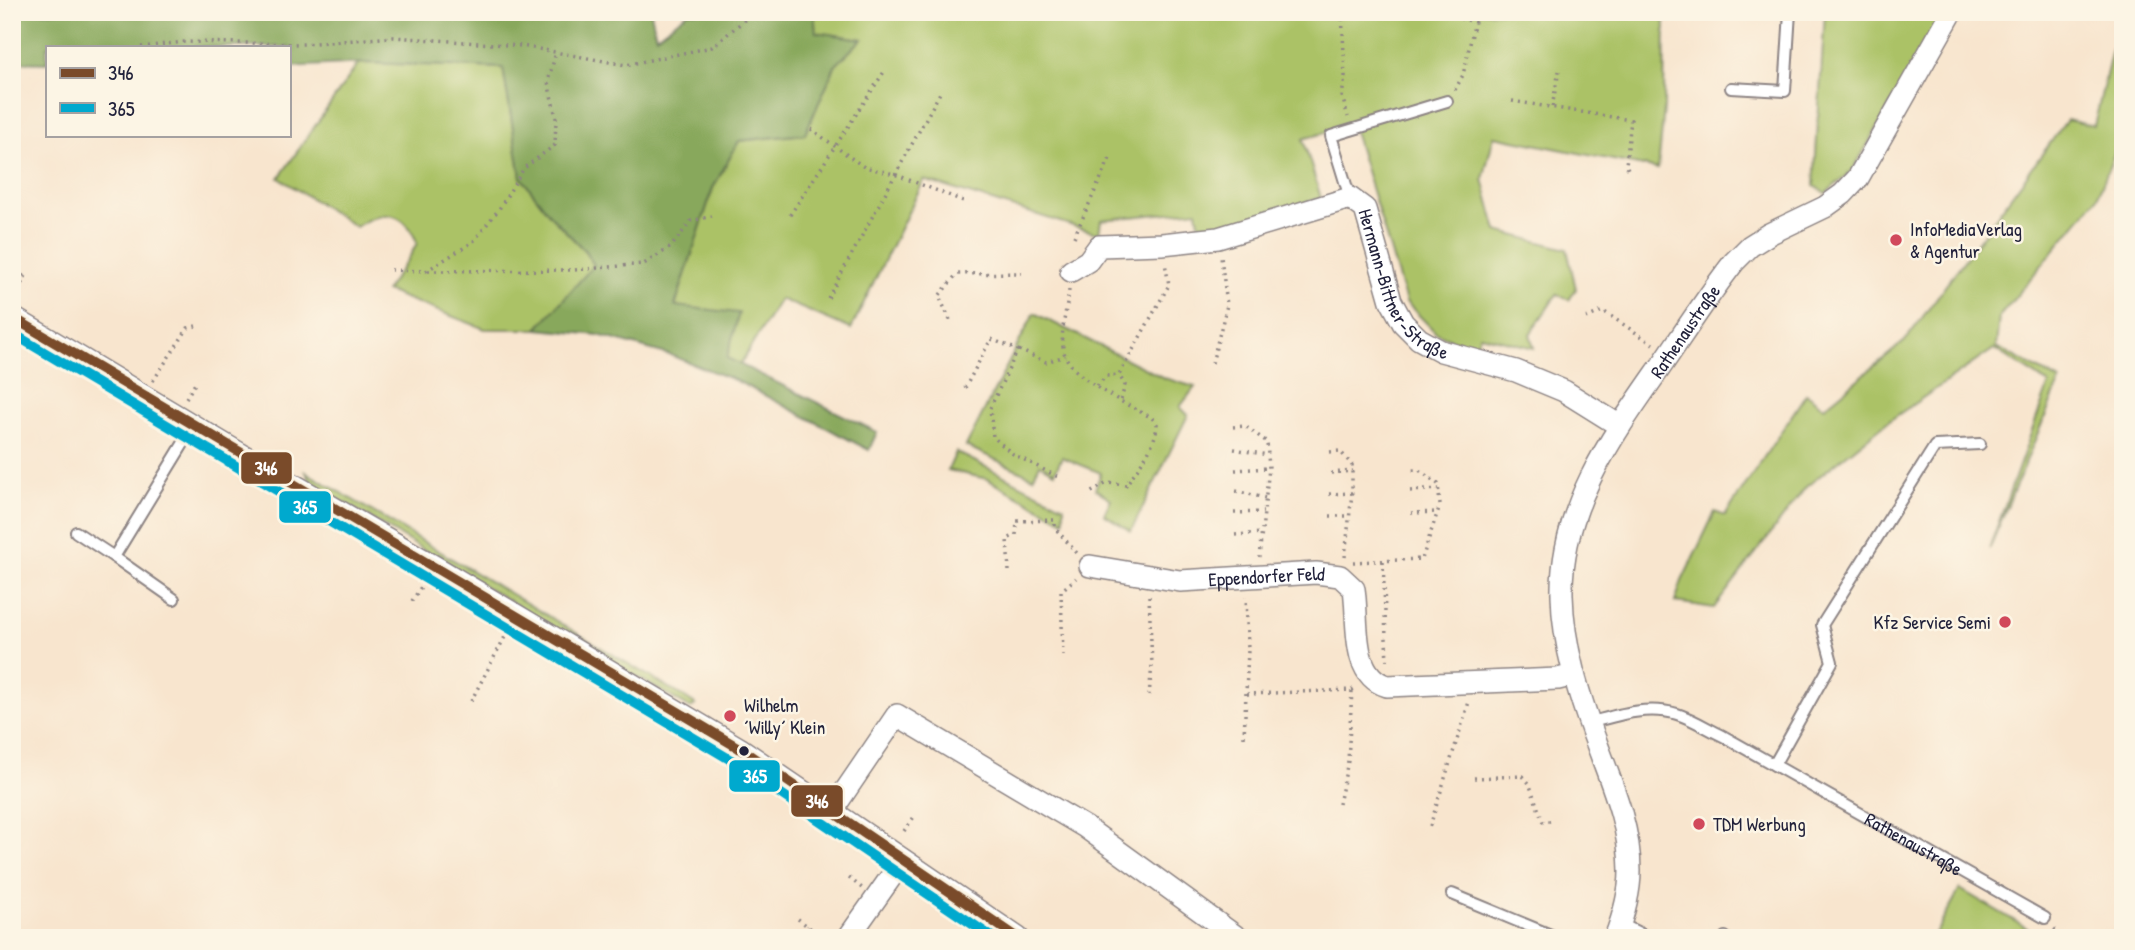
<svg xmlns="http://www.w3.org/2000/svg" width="2135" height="950" viewBox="0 0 2135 950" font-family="'Patrick Hand',sans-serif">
<rect width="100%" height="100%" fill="#fcf5e5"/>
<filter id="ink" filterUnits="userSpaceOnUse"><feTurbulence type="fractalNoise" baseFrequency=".0143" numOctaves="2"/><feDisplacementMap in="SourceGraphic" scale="14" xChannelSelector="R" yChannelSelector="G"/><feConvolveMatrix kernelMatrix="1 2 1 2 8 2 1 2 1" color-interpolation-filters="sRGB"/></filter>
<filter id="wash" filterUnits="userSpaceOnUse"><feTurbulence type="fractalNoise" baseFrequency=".00686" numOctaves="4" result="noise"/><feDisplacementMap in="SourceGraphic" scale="28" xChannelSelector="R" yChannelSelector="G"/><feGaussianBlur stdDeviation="1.57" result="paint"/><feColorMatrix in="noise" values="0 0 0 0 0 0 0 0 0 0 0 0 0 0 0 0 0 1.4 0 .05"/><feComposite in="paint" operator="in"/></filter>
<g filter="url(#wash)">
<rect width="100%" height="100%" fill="#f8e5ce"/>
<!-- green -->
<g fill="#abc266" stroke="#667250" stroke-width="2">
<path d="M814 12H1665L1664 108 1658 169 1494 136 1483 179 1497 231 1567 249 1576 289 1569 300 1557 294 1530 334 1534 348 1480 335 1475 349 1436 333 1406 302 1352 125 1303 139 1321 198 1234 224 1200 231 1197 210 1101 220 1099 234 924 180 851 329 780 299 739 366 726 358 675 307 713 188 739 141 805 134 835 66 862 39 815 32Z"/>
<path d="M1825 12H1944L1853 170 1826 193 1814 186Z"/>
<path d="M2121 12H2123V131L2097 198 1999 317 1996 347 2060 381 1989 549 2049 384 1994 349 1886 423 1806 487 1714 608 1675 602 1682 581 1715 512 1725 516 1806 394 1824 407 1905 341 2067 120 2094 126Z"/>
<path d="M366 63 503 68 521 177 550 215 585 251 594 266 537 329H485L386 291C396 274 409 261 417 243 405 210 382 208 356 227L279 178 358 64Z"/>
<path d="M1034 313 1164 378 1195 387 1180 407 1188 415 1131 531 1104 514 1111 499 1095 489 1101 473 1062 457 1055 472 1040 464 1033 477 966 446Z"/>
<path d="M956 452 1064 506V521L987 479 948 470Z"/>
<path d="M306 472 694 703 695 705 690 708 311 483Z"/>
<path d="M1960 889 2044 938H1933Z"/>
</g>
<!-- forest -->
<path fill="#88a85b" stroke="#55654b" stroke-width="2" d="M12 12H651L656 36 689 12H814L816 32 862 39 835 66 805 134 739 141 713 188 675 306 739 313 727 358 877 432 869 450 737 381 670 355 598 335 537 329 594 265 585 251 550 215 521 177 503 68 366 63 289 67V47H47V63L12 62Z"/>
</g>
<g filter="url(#ink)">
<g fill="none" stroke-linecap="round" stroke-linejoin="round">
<defs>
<g id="lane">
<path d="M1731 88 1785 91 1790 12"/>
<path d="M1350 198 1331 136 1447 101"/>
<path d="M76 532 114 557"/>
<path d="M174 599 114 557 194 426"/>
<path id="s1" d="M1589 723C1617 715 1648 705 1677 714 1693 719 1708 729 1723 736L2045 918"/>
<path d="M1774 765 1832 662 1822 625 1935 446 1980 444"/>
<path d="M1452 894 1558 938"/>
<path d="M1621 924 1649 938"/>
<path d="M1725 938V937"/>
</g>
<g id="street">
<path id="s2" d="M1071 271 1088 261 1099 246 1162 244 1218 238 1350 198 1365 209 1391 301 1403 323 1419 339 1441 351 1516 371 1564 391 1620 426"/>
<path d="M12 317 239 453 434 566 739 748 1018 938"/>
<path id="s3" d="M1090 566 1180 581 1316 573 1340 576 1354 589C1359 621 1350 675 1387 686L1558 679 1574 675"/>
<path d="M833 809 897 715 1085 827 1238 938"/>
<path d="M848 938 903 860"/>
<path id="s4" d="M1615 938C1623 917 1630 893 1630 871 1630 826 1612 785 1597 744 1579 696 1563 646 1562 595 1560 505 1616 431 1664 362 1687 328 1709 294 1734 262L1750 246 1769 234 1825 207 1843 194 1858 178 1952 12"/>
</g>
</defs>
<!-- lane casing -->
<use href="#lane" stroke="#8d8484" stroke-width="14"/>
<!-- street casing -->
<use href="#street" stroke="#8d8484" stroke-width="24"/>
<!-- path -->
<g stroke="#8d8484" stroke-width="3.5" stroke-dasharray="2 5" stroke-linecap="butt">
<path d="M1342 12 1345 76 1342 96 1348 117"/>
<path d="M1433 12 1475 22"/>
<path d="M141 47 184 42 303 44 393 37 522 46 626 65 712 47 754 12"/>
<path d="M1455 90 1463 75 1477 12"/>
<path d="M1512 101 1631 120 1626 165 1628 169"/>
<path d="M1552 107 1559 71"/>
<path d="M811 129 864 167 894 174 966 202"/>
<path d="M790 215 884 72"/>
<path d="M1074 237 1111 156"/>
<path d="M391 270 426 271 473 242 499 209 524 168 555 145 556 117 548 82 556 52"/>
<path d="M428 271 574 270 644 264 671 247 691 221 712 216"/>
<path d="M18 290 28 272"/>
<path d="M1069 290C1067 310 1058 337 1065 355 1075 381 1129 405 1152 418L1157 424C1156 447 1138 467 1126 485L1107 483 1090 493"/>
<path d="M828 298 941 91"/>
<path d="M13 299 18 290 15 288 24 272"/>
<path d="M1586 318 1603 311 1653 344"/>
<path d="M950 320 939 296 957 274 1022 273"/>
<path d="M1019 350 1046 362 1065 356"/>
<path d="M1212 363 1227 305 1221 257"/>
<path d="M153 381 188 328 196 326"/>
<path d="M1097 386 1106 376 1119 375"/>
<path d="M965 388 991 339 1018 350 990 408 993 437 1013 454 1058 477"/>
<path d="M186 398 196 382"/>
<path d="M1121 400 1125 385 1119 375 1169 285 1165 263"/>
<path d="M1233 427 1245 426 1267 442 1269 468 1259 557"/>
<path d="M1234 449 1268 455"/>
<path d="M1330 452 1340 451 1352 465V493L1345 557"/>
<path d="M1235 470 1269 468"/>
<path d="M1331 473 1353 471"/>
<path d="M1236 491 1265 498"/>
<path d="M1410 491 1439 489"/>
<path d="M1329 494 1352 493"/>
<path d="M1234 513 1263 512"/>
<path d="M1411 513 1437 512"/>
<path d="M1330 516H1350"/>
<path d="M1235 535 1261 533"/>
<path d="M1383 561 1387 664"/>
<path d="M1353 562 1422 559 1440 505 1438 484 1419 470H1410"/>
<path d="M1009 571 1007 539 1016 535 1017 521 1055 520V528L1077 553"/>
<path d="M1149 596 1152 665 1149 695"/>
<path d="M412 601 424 582"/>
<path d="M1063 656 1061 591 1076 578"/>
<path d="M1247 694 1352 690 1357 687"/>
<path d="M471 701 507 633"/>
<path d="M1244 737 1248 650 1246 597"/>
<path d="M1474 778 1523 776 1529 783 1543 822 1550 821"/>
<path d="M1339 804 1348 761 1352 690"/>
<path d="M1430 826 1469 702"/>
<path d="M904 831 914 817"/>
<path d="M849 878 862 888"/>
<path d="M798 919 823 938"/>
<path d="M2054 929 2066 938"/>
<path d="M800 938 808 926"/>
</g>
<!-- lane -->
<use href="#lane" stroke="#fff" stroke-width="10"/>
<!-- street -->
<use href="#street" stroke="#fff" stroke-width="21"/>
<defs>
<path id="bus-1" d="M12 317 739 748 1018 938"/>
<path id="bus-2" d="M12 333 731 760 993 938"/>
</defs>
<!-- bus-1 casing -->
<use href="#bus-1" stroke="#fcf5e5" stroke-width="16"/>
<!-- bus-2 casing -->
<use href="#bus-2" stroke="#fcf5e5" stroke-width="16"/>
<!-- bus-1 -->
<use href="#bus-1" stroke="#7a4b2a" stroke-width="10"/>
<!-- bus-2 -->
<use href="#bus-2" stroke="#00a9ce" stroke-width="10"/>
</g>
</g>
<!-- markers -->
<g fill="#d1495b" stroke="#fcf5e5" stroke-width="2.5">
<circle cx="1896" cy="240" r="7"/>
<circle cx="2005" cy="622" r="7"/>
<circle cx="730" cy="716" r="7"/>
<circle cx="1699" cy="824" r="7"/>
</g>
<circle fill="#22223b" stroke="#fcf5e5" stroke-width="2.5" cx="744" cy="751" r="6"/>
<g text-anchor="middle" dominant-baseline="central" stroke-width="5" stroke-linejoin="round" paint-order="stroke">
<!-- poi labels -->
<g font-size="19" fill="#22223b" stroke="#fcf5e5" text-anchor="start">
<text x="1910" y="229">InfoMediaVerlag<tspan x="1910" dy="22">&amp; Agentur</tspan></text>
<text x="1991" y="622" text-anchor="end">Kfz Service Semi</text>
<text x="744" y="705">Wilhelm<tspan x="744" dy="22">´Willy´ Klein</tspan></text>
<text x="1713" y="824">TDM Werbung</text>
</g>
<!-- street labels -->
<g font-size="19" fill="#22223b" stroke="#fcf5e5">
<text stroke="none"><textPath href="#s2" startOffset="402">Hermann-Bittner-Straße</textPath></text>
<text stroke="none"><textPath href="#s4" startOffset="651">Rathenaustraße</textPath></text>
<text stroke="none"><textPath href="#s3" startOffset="178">Eppendorfer Feld</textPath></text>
<text stroke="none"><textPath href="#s1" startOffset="360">Rathenaustraße</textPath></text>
</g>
</g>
<g stroke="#fcf5e5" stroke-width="2.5">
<rect x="240" y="451" width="53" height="34" rx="7" fill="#7a4b2a"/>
<rect x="278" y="490" width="54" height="34" rx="7" fill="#00a9ce"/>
<rect x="728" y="759" width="53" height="34" rx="7" fill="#00a9ce"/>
<rect x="790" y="784" width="54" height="34" rx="7" fill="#7a4b2a"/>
</g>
<g font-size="19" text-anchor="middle" font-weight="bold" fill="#fff">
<text x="266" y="475">346</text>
<text x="305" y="514">365</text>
<text x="755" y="783">365</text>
<text x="817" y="808">346</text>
</g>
<!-- margin -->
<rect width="2135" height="950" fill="none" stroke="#fcf5e5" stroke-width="42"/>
<!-- legend -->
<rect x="46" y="46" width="245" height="91" fill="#fcf5e5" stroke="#a5a1a1" stroke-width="2"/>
<rect x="60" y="68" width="35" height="10" fill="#7a4b2a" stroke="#a5a1a1" stroke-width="2"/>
<text x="108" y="80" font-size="21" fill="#22223b">346</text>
<rect x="60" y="103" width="35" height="10" fill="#00a9ce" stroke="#a5a1a1" stroke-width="2"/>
<text x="108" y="116" font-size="21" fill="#22223b">365</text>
</svg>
